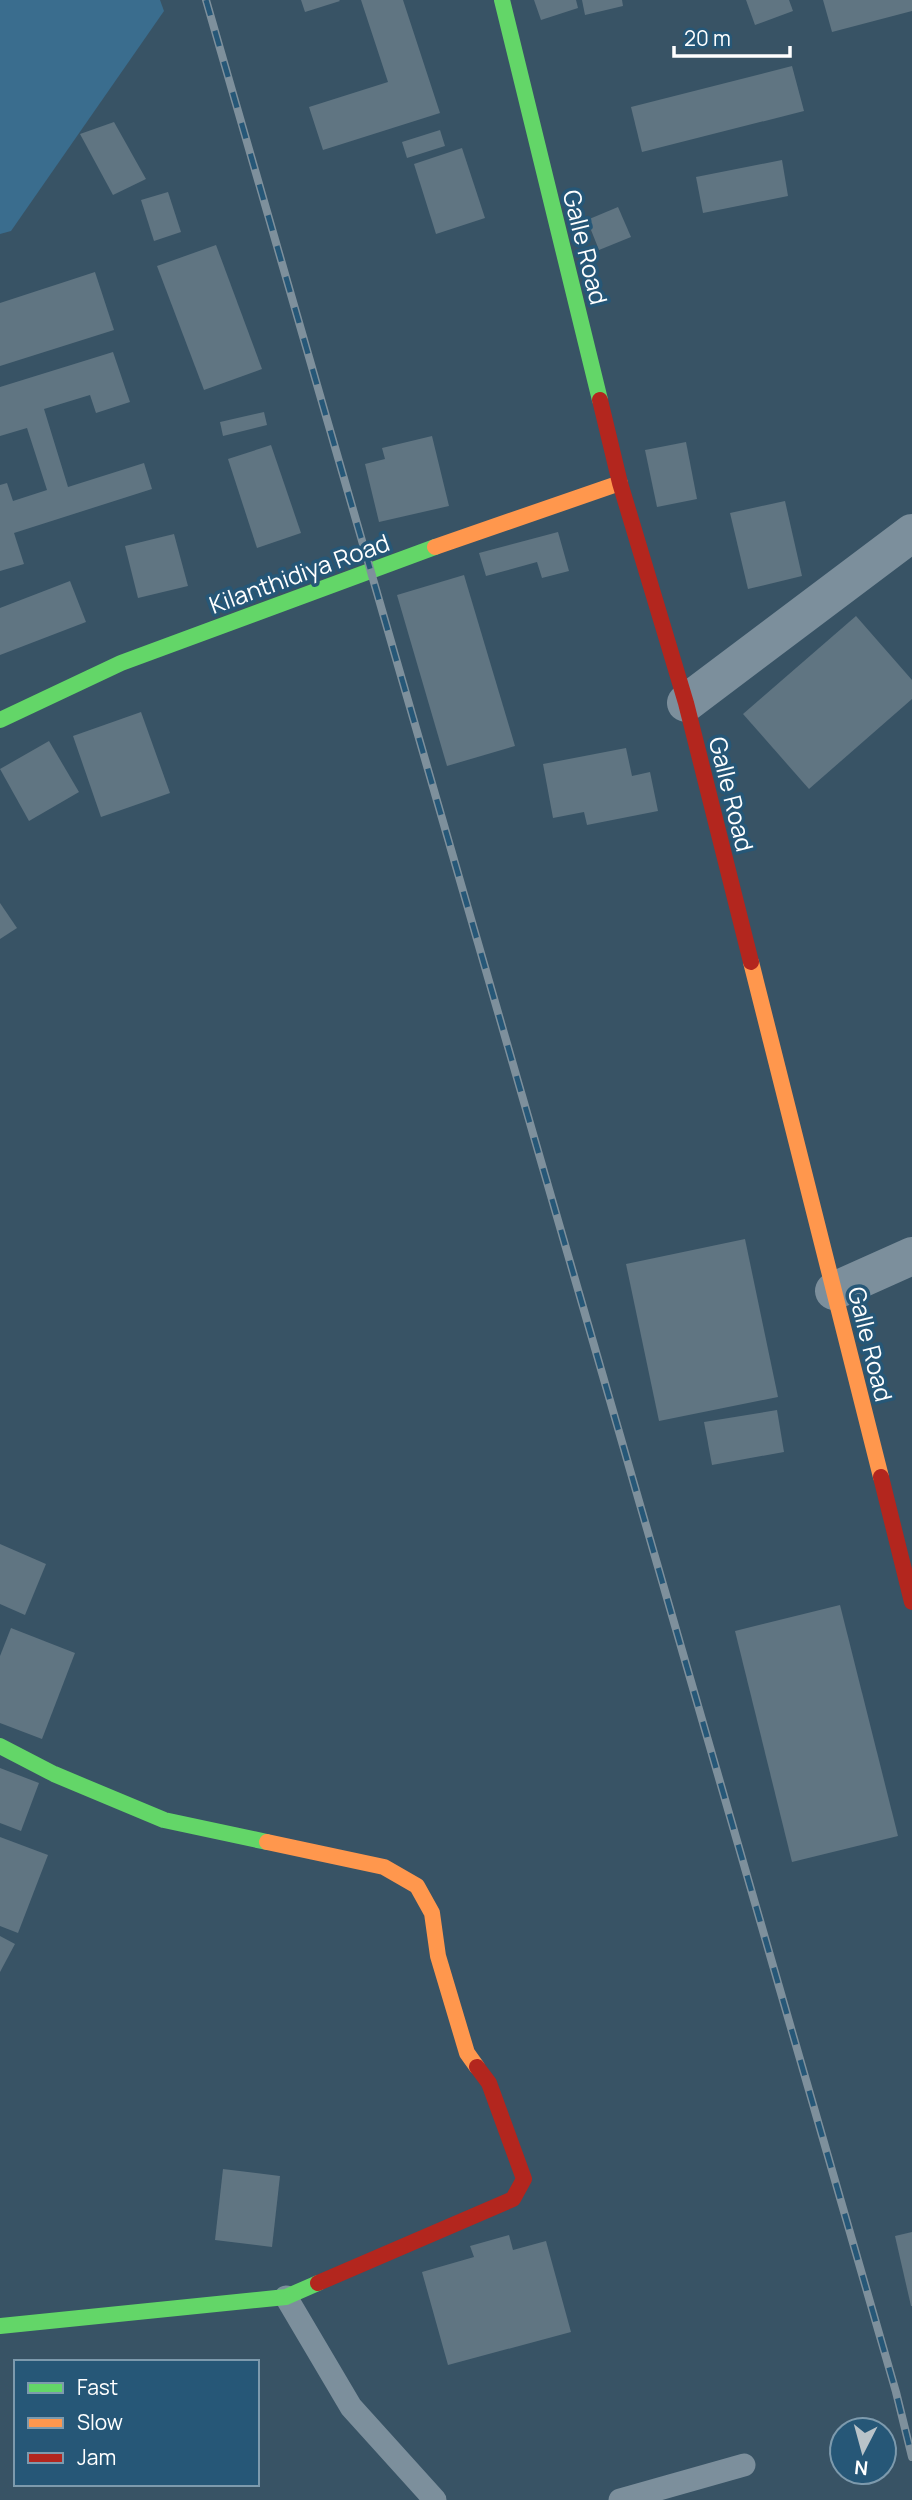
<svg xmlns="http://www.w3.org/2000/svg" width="912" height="2500" viewBox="0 0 912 2500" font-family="Manrope,sans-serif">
<rect width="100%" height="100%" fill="#385365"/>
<!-- green -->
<path fill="#3a6d8e" d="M0 0H160L164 11 11 231 0 234Z"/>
<!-- building -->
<g fill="#607582">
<path d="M301 0H339L340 1 305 12Z"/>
<path d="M361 0H403L440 113 323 150 309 107 388 82Z"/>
<path d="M534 0H576L578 8 541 20Z"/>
<path d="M582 0H622L623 6 585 15Z"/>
<path d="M746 0H789L793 11 755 25Z"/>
<path d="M823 0H912V11L832 32Z"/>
<path d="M792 66 804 111 642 152 631 107Z"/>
<path d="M114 122 146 179 113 195 80 134Z"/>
<path d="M440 130 445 146 407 158 402 142Z"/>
<path d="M462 148 485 218 436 234 414 164Z"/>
<path d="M782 160 788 196 703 213 696 177Z"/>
<path d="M168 192 181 232 154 241 141 200Z"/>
<path d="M618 207 631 237 599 250 587 220Z"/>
<path d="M216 245 262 369 204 390 157 266Z"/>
<path d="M95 272 114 330 0 366V303Z"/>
<path d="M113 352 130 402 96 413 90 395 44 409 68 487 144 463 152 489 14 533 24 564 0 571V485L7 483 13 501 47 490 27 428 0 436V387Z"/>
<path d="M264 412 267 425 223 436 220 422Z"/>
<path d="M432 436 449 506 379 522 365 464 385 459 382 448Z"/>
<path d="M686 442 697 499 657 507 645 450Z"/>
<path d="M271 445 301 533 257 548 228 459Z"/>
<path d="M785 501 802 576 748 589 730 513Z"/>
<path d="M558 532 569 571 542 578 537 562 486 576 479 553Z"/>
<path d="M174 534 188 586 138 598 125 546Z"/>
<path d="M464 575 515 746 447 766 397 595Z"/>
<path d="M70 581 86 622 0 655V608Z"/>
<path d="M856 616 912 680V699L809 789 743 714Z"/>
<path d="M141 712 170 793 101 817 73 736Z"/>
<path d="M49 741 79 792 29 821 0 769Z"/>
<path d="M626 748 632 776 650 772 658 811 587 825 584 812 553 818 543 764Z"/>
<path d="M0 903 17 928 0 939Z"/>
<path d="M745 1239 778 1397 659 1421 626 1264Z"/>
<path d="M777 1410 784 1452 712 1465 704 1422Z"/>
<path d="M0 1544 46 1564 25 1615 0 1604Z"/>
<path d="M840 1605 898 1836 792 1862 735 1631Z"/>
<path d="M11 1628 75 1653 42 1739 0 1723V1656Z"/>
<path d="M0 1768 39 1783 21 1831 0 1823Z"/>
<path d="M0 1837 48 1855 18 1933 0 1926Z"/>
<path d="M0 1936 15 1944 0 1972Z"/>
<path d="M223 2169 280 2176 272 2247 215 2240Z"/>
<path d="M912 2232V2306H911L895 2236Z"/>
<path d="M509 2235 513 2250 546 2241 571 2332 448 2365 422 2272 474 2257 470 2246Z"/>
</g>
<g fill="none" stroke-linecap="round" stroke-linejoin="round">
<!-- lane -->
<g stroke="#7c8f9c" stroke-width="23">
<path d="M286 2297 351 2407 435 2500"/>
<path d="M620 2500 744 2465"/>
</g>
<!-- street -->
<g stroke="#7c8f9c" stroke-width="38">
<path d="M686 703 912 533"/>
<path d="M834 1291 912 1256"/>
</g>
<!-- fast -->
<g stroke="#63d668" stroke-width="16">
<path d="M502 0 600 400"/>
<path d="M0 720 121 663 435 547"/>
<path d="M0 1746 54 1774 164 1820 267 1842"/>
<path d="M0 2326 286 2297 318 2283"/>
</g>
<!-- slow -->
<g stroke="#ff974d" stroke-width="16">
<path d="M435 547 620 483"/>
<path d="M751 962 881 1477"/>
<path d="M267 1842 384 1867 417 1886 432 1913 438 1956 467 2053 477 2067"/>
</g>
<!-- jam -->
<g stroke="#b3261e" stroke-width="16">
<path d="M600 400 620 483 686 703 751 962"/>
<path d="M881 1477 912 1602"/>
<path d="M318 2283 513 2199 524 2179 489 2083 477 2067"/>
</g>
<defs>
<path id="rail" d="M206 0 896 2392 912 2457"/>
</defs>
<!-- rail casing -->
<use href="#rail" stroke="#7e909c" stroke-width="8"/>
<!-- rail -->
<use href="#rail" stroke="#265777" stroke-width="5" stroke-dasharray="16" stroke-linecap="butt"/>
</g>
<g text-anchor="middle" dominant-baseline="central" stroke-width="7" stroke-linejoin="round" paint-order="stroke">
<!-- street labels -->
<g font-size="24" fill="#fff" stroke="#265777">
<text transform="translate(586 247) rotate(76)">Galle Road</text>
<text transform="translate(299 573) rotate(-20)">Kilanthidiya Road</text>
<text transform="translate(732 794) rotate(76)">Galle Road</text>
<text transform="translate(871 1344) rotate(76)">Galle Road</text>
</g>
</g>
<!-- legend -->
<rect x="14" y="2360" width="245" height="126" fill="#265777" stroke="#7d9aad" stroke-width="2"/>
<rect x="28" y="2383" width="35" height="10" fill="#63d668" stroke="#7d9aad" stroke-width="2"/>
<text x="77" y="2395" font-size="21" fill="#ffffff">Fast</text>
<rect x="28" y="2418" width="35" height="10" fill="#ff974d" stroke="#7d9aad" stroke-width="2"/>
<text x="77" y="2430" font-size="21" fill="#ffffff">Slow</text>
<rect x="28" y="2453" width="35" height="10" fill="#b3261e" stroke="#7d9aad" stroke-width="2"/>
<text x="77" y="2465" font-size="21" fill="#ffffff">Jam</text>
<!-- north arrow -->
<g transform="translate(863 2451) rotate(186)"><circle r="33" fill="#265777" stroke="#7d9aad" stroke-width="2"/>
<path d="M0-5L12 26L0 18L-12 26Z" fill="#b9c3c9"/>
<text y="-10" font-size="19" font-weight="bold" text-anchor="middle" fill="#ffffff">N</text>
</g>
<!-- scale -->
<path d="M674 46v10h116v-10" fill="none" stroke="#ffffff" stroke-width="3.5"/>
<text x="684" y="46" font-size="21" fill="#ffffff" stroke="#265777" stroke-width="5" paint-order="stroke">20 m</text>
</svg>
